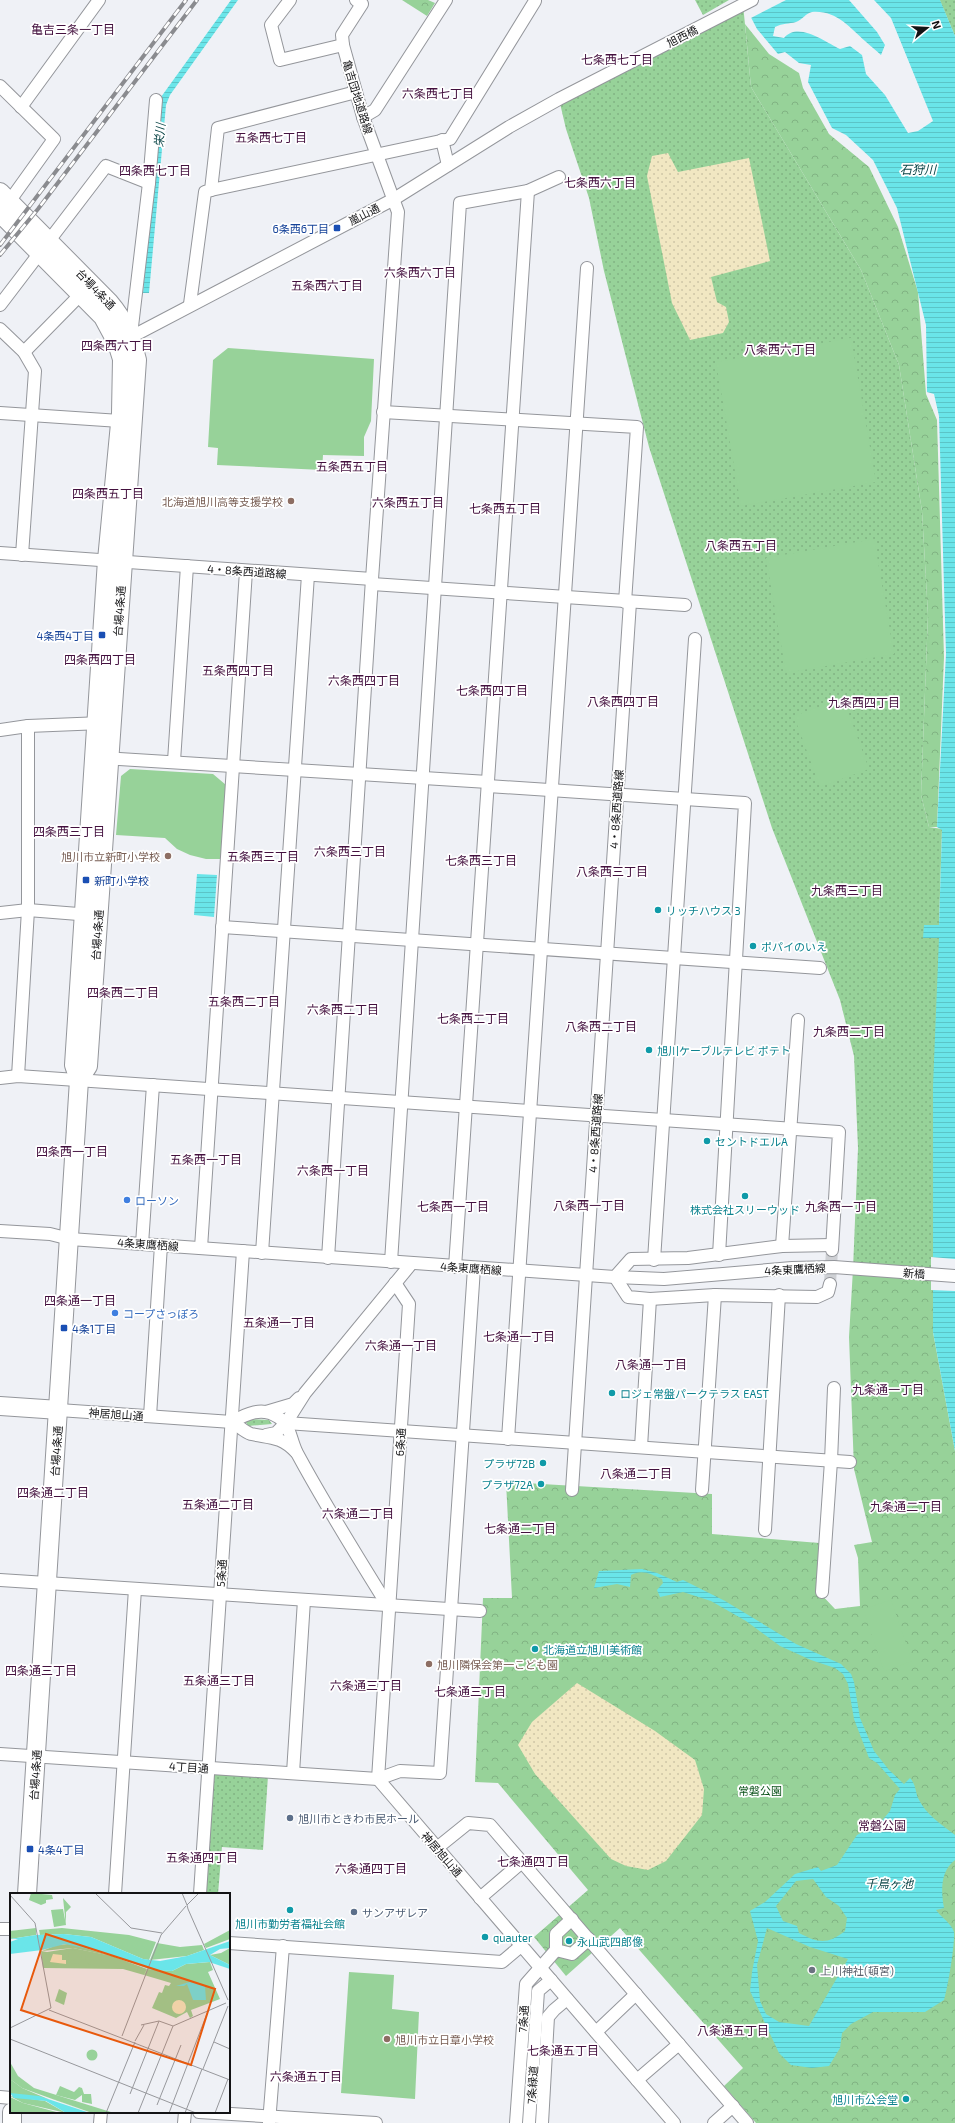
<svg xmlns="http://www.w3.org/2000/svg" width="955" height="2123" viewBox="0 0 955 2123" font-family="'Exo 2','Noto Sans JP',sans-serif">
<defs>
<pattern id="grass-dots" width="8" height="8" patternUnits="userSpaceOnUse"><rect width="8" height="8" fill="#97d299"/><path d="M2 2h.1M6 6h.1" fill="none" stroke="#81b383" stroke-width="1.8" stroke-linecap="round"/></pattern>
<pattern id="forest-crowns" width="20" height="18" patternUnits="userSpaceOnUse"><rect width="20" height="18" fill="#97d299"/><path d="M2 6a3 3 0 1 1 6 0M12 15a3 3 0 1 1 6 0" fill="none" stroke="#81b383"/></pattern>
<pattern id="sand-dots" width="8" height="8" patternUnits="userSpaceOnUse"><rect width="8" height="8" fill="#f1e7c2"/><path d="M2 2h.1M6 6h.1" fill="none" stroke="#cec5a6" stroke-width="1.8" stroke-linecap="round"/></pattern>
<pattern id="water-rules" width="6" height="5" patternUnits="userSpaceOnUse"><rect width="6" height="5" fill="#6ae5e9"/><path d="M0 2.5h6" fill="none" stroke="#5bc4c7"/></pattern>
</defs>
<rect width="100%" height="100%" fill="#eff1f6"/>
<!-- grass -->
<g fill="url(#grass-dots)">
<path d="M695 0H729L703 15Z"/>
<path d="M940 0H955V36L940 1Z"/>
<path d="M743 4 751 87 861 270 899 365 922 511 928 615 921 795 929 827 942 829 939 926 923 938 940 937 933 1280 853 1269 858 1148 854 1056 840 1000 772 828 649 447 604 271 589 198 566 129 559 99Z"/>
<path d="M248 1419 269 1420 272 1424 248 1426 246 1422Z"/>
<path d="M209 1774 268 1776 263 1850 222 1847 218 1894H200Z"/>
</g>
<!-- forest -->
<g fill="url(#forest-crowns)">
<path d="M402 0H428L435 3 427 16Z"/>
<path d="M745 24 769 54 799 73 803 88 829 134 869 167 898 227 918 292 926 394 937 420 944 657 937 827H929L921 795 928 615 922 511 899 365 861 270 751 87Z"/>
<path d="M853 1269 933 1280V1332L955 1451V2123H756L724 2086 743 2068 620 1928 566 1976 534 1937 588 1890 498 1783 475 1782 483 1598H512L506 1482 712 1494V1534L819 1543 818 1591 835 1609 860 1606 858 1558 854 1545 872 1542 854 1469 849 1337Z"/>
</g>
<!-- sand -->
<g fill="url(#sand-dots)">
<path d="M668 153 678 172 749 158 770 261 711 277 717 302 726 307 729 322 723 333 690 340 672 303 647 176 652 156Z"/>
<path d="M577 1683 655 1731 695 1760 704 1789 702 1815 666 1861 648 1870 626 1866 611 1859 535 1774 518 1745 532 1722Z"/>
</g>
<!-- garden -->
<g fill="#97d299">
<path d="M851 338 876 482 741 506 716 362Z"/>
<path d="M228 348 374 359 371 421 364 437V456L323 455 322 470 217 465 218 448 208 447 213 360Z"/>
<path d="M874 539 894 654 786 673 766 558Z"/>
<path d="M843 698 869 769 820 787 794 716Z"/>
<path d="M130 769 213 774 226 785 221 859H206L190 855 177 849 165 838 116 835 121 776Z"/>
<path d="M891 1600 912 1661 884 1671 863 1609Z"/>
<path d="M349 1972 394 1975 392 2009 419 2012 415 2099 341 2093Z"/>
</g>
<!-- water -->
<g fill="url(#water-rules)" fill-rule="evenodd">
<path d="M231 0H238L170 95 166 105 149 293H143L159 105 161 97Z"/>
<path d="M742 0H849L877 32 885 45 881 55C876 50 870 46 865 41 849 27 836 10 812 12 806 13 802 20 796 22 789 24 783 23 775 27L773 36 784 38C798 21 825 42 840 49L850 46 862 55 866 74 885 95 908 133 918 131 933 121 891 18 874 0H940L955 36V1451L933 1332V1086L939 938H923L924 925H939L942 830 937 827 946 654 939 416 934 394 927 392 926 325 897 208 873 160 846 135 832 128 808 82 811 65 799 63 785 52 778 54 757 29Z"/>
<path d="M197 874 217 875 214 917 194 915Z"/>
<path d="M642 1569 657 1573 677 1582 683 1580 725 1601 796 1644 841 1664 851 1674 854 1682 860 1718 874 1751 889 1770 904 1784 910 1778C916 1785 915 1790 918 1798 926 1815 941 1824 955 1835V1860C940 1871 941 1892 944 1908L936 1910C941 1917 951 1923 954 1932 955 1944 948 1987 944 2000L925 2012H873L851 2024 842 2033 840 2048 829 2066 812 2068 791 2065 779 2053 750 1991 752 1972 758 1941 750 1911 765 1902 795 1874 818 1867 821 1871 837 1865 857 1835 880 1823 890 1811 895 1795 900 1789 877 1763 869 1758 854 1719 848 1684 843 1674 835 1668 811 1660 780 1646 746 1621 711 1601 683 1592 660 1597 657 1590 663 1583 662 1579C651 1574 642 1569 631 1575L630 1587 617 1584 594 1588 599 1571ZM813 1879 826 1897 839 1906 847 1918 845 1931C827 1945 818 1943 799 1933L797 1926 783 1921 776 1906 796 1881ZM767 1928 810 1947 848 1959 809 2026 779 2022 766 2014 760 2001 757 1965Z"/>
</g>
<!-- pier -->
<g fill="#eff1f6">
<path d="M740 0H786L749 19Z"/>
<path d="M931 1257 955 1259V1291L931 1290Z"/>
</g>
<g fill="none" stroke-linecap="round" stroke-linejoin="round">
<!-- minor-tunnel -->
<path stroke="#ced0d4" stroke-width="12" stroke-dasharray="12 6" stroke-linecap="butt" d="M830 1284 832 1250"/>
<defs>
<g id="minor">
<path d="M290 0 271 25 280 60 343 45"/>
<path d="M0 86 54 139 6 206"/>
<path d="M21 107 99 0"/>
<path d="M363 117 375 110 446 0"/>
<path d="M442 140 448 165"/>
<path d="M211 190 450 139 535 1"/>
<path d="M190 304 205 192 211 190 218 128 356 92"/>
<path d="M0 305 106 166 149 183"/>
<path d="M0 329 24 352 35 371 22 555"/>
<path d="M131 335 149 183 156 100"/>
<path d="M131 337 394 199 509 127 559 99 752 0"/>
<path d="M24 352 81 294"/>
<path d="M383 412 637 427 625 602"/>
<path d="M0 413 120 421"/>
<path d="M0 553 372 579"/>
<path d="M372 584 685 605"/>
<path d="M0 730 28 726 102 723"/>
<path d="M103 758 488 782"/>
<path d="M174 761 187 566"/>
<path d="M488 786 745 803 719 1255"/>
<path d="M0 913 28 910 91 915"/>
<path d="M222 927 820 968"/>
<path d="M18 1076 28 910V726"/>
<path d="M0 1078 18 1076 839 1132 832 1250"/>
<path d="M0 1231 50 1234 70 1239 615 1277 664 1279 792 1268 834 1267 955 1276"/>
<path d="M142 1244 153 1085"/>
<path d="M782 1246 798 1020"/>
<path d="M201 1248 246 571"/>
<path d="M262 1253 308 575"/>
<path d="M328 1258 372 579 398 212 363 117 343 45 342 35 362 4 356 0"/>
<path d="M654 1260 695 639"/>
<path d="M391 1262 460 203 528 191 559 177"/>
<path d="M455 1267 528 191"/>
<path d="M615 1277 628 1297 650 1299 715 1295 817 1297 828 1292 830 1284"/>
<path d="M615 1277 631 1259 688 1258 782 1246 832 1245"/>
<path d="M395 1283 409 1304 378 1779 674 2123"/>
<path d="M59 1410 232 1422C238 1425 244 1432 251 1434 270 1438 281 1436 296 1452"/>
<path d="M266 1412 293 1404 299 1398"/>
<path d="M150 1416 161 1245"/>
<path d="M232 1422C246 1414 262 1406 278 1417 291 1425 290 1440 297 1453 325 1505 357 1556 388 1606"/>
<path d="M286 1423 850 1462"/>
<path d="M266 1435 276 1433 286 1423 305 1393 411 1264"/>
<path d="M508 1439 587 268"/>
<path d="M641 1447 650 1299"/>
<path d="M572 1490 630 602"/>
<path d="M702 1490 715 1295"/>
<path d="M765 1530 779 1295"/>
<path d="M0 1580 480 1611"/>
<path d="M822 1592 831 1461 834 1388"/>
<path d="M0 1754 378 1779 400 1771 440 1773 474 1268"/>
<path d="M293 1773 304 1600"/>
<path d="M437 1848 468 1823 490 1825 747 2123"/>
<path d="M115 1894 135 1589"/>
<path d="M200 1894 243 1251"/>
<path d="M480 1898 522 1862"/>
<path d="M572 1919 556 1934V1950L572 1954 589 1939"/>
<path d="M0 1929H11"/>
<path d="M229 1943 502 1962 521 1946"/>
<path d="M596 2032 636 1994"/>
<path d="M637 2080 679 2044"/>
<path d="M0 2097 11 2098"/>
<path d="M199 2112 376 2123"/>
<path d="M100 2123 101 2112"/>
<path d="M184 2123 185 2112"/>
<path d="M269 2123 283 1946"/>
<path d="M516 2123 526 1984 556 1950"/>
<path d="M529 2123 538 1991 551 1980"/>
<path d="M542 2123 548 2017 554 2010 567 1999"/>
<path d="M714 2123 733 2106"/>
</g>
<g id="highway">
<path d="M0 192 109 302C125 321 131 336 137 360L88 1066 79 1080"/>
<path d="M0 213 103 317 117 343 122 359 121 413 107 560 74 1065 79 1080 27 1894"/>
<path d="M0 1406 59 1410"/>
<path d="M12 2123V2112"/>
</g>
</defs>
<!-- minor casing -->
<use href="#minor" stroke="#94969b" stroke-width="14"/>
<!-- highway casing -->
<use href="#highway" stroke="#94969b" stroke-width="20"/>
<!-- minor -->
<use href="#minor" stroke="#fff" stroke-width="12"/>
<!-- highway -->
<use href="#highway" stroke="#fff" stroke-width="18"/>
<defs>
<g id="rail">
<path d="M0 245 186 0"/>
<path d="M0 255 38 209 197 0"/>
</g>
</defs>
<!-- rail casing -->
<use href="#rail" stroke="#8a8b8f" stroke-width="4"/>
<!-- rail -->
<use href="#rail" stroke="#fff" stroke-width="2.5" stroke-dasharray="8" stroke-linecap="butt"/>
</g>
<!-- markers -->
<g fill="#1a4fb4" stroke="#fff" stroke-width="1.5">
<rect x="333" y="224" width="8" height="8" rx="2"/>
<rect x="98" y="631" width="8" height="8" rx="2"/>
<rect x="82" y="876" width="8" height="8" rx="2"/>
<rect x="60" y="1324" width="8" height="8" rx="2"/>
<rect x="26" y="1845" width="8" height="8" rx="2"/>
</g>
<g fill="#8d6e63" stroke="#fff" stroke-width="1.5">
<circle cx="291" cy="501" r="4"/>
<circle cx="168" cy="856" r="4"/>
<circle cx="429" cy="1664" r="4"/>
<circle cx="387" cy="2039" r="4"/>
</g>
<g fill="#0f9aa8" stroke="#fff" stroke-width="1.5">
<circle cx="658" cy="910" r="4"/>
<circle cx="753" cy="946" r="4"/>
<circle cx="649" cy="1050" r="4"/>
<circle cx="707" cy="1141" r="4"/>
<circle cx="745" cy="1196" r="4"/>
<circle cx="612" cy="1393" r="4"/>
<circle cx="543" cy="1463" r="4"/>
<circle cx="541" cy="1484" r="4"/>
<circle cx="535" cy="1649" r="4"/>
<circle cx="290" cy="1910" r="4"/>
<circle cx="485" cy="1937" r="4"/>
<circle cx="569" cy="1941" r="4"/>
<circle cx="906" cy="2099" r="4"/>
</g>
<g fill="#3f7fe0" stroke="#fff" stroke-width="1.5">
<circle cx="127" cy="1200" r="4"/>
<circle cx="115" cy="1313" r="4"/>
</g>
<g fill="#5c6f8a" stroke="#fff" stroke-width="1.5">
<circle cx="290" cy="1818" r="4"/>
<circle cx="354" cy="1912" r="4"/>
</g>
<circle fill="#6b7280" stroke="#fff" stroke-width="1.5" cx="812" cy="1970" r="4"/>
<g text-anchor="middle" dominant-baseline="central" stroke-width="3.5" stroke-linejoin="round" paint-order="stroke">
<!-- street labels -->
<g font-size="11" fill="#131315" stroke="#fff">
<text transform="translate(682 36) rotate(-27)">旭西橋</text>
<text transform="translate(358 97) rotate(73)">亀吉団地道路線</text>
<text transform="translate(364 214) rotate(-27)">嵐山通</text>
<text transform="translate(96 289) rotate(46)">台場4条通</text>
<text transform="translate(247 571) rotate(4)">4・8条西道路線</text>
<text transform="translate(119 611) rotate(-86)">台場4条通</text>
<text transform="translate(616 809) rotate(-86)">4・8条西道路線</text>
<text transform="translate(97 935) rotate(-86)">台場4条通</text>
<text transform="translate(595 1133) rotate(-86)">4・8条西道路線</text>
<text transform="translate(148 1244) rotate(4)">4条東鷹栖線</text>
<text transform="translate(471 1268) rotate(4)">4条東鷹栖線</text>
<text transform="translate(795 1269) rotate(-3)">4条東鷹栖線</text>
<text transform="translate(914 1273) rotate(4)">新橋</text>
<text transform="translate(116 1414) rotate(4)">神居旭山通</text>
<text transform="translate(400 1442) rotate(-86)">6条通</text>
<text transform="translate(56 1451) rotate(-86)">台場4条通</text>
<text transform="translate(221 1573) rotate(-86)">5条通</text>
<text transform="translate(189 1767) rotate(4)">4丁目通</text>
<text transform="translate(35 1775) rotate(-86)">台場4条通</text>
<text transform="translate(442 1854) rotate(49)">神居旭山通</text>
<text transform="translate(523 2019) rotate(-86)">7条通</text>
<text transform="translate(532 2085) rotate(-86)">7条緑道</text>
</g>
<!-- transit labels -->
<g font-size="11" fill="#164399" stroke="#fff" text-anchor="start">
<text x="329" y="228" text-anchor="end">6条西6丁目</text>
<text x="94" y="635" text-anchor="end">4条西4丁目</text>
<text x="94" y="880">新町小学校</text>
<text x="72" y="1328">4条1丁目</text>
<text x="38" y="1849">4条4丁目</text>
</g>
<!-- education labels -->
<g font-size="11" fill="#785e54" stroke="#fff" text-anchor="end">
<text x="283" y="501">北海道旭川高等支援学校</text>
<text x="160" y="856">旭川市立新町小学校</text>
<text x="437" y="1664" text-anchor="start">旭川隣保会第一こども園</text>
<text x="395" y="2039" text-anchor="start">旭川市立日章小学校</text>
</g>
<!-- culture labels -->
<g font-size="11" fill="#0d838f" stroke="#fff" text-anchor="start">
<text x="666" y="910">リッチハウス 3</text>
<text x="761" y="946">ポパイのいえ</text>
<text x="657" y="1050">旭川ケーブルテレビ ポテト</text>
<text x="715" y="1141">セントドエルA</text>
<text x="745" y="1209" text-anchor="middle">株式会社スリーウッド</text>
<text x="620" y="1393">ロジェ常盤パークテラス EAST</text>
<text x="535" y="1463" text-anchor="end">プラザ72B</text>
<text x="533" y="1484" text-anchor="end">プラザ72A</text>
<text x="543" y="1649">北海道立旭川美術館</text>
<text x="290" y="1923" text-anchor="middle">旭川市勤労者福祉会館</text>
<text x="493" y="1937">quauter</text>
<text x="577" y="1941">永山武四郎像</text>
<text x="898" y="2099" text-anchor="end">旭川市公会堂</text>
</g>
<!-- shop labels -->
<g font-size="11" fill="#366cbe" stroke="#fff" text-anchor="start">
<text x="135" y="1200">ローソン</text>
<text x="123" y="1313">コープさっぽろ</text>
</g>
<!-- park labels -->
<g font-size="11" fill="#0b5219" stroke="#fff">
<text x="760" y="1790">常磐公園</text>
</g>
<!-- service labels -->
<g font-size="11" fill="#4e5e75" stroke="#fff" text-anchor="start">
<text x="298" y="1818">旭川市ときわ市民ホール</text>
<text x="362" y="1912">サンアザレア</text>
</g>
<!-- worship labels -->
<g font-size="11" fill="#5b616d" stroke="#fff" text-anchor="start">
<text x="820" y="1970">上川神社(頓宮)</text>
</g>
<!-- neighbourhood labels -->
<g font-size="12" fill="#43103e" stroke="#fff">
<text x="73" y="29">亀吉三条一丁目</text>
<text x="617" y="59">七条西七丁目</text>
<text x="438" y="93">六条西七丁目</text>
<text x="271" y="137">五条西七丁目</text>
<text x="155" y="170">四条西七丁目</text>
<text x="600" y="182">七条西六丁目</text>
<text x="420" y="272">六条西六丁目</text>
<text x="327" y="285">五条西六丁目</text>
<text x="117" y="345">四条西六丁目</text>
<text x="780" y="349">八条西六丁目</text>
<text x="352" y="466">五条西五丁目</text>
<text x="108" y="493">四条西五丁目</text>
<text x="408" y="502">六条西五丁目</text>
<text x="505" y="508">七条西五丁目</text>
<text x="741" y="545">八条西五丁目</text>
<text x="100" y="659">四条西四丁目</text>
<text x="238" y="670">五条西四丁目</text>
<text x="364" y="680">六条西四丁目</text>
<text x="492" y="690">七条西四丁目</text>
<text x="623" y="701">八条西四丁目</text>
<text x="864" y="702">九条西四丁目</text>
<text x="69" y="831">四条西三丁目</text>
<text x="350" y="851">六条西三丁目</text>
<text x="263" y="856">五条西三丁目</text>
<text x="481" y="860">七条西三丁目</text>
<text x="612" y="871">八条西三丁目</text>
<text x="847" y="890">九条西三丁目</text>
<text x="123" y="992">四条西二丁目</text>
<text x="244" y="1001">五条西二丁目</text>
<text x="343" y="1009">六条西二丁目</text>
<text x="473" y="1018">七条西二丁目</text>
<text x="601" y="1026">八条西二丁目</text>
<text x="849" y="1031">九条西二丁目</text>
<text x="72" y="1151">四条西一丁目</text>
<text x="206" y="1159">五条西一丁目</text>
<text x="333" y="1170">六条西一丁目</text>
<text x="589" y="1205">八条西一丁目</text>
<text x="453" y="1206">七条西一丁目</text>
<text x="841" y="1206">九条西一丁目</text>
<text x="80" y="1300">四条通一丁目</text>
<text x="279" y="1322">五条通一丁目</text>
<text x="519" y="1336">七条通一丁目</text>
<text x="401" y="1345">六条通一丁目</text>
<text x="651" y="1364">八条通一丁目</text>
<text x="888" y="1389">九条通一丁目</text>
<text x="636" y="1473">八条通二丁目</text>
<text x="53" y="1492">四条通二丁目</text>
<text x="218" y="1504">五条通二丁目</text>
<text x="906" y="1506">九条通二丁目</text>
<text x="358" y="1513">六条通二丁目</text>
<text x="520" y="1528">七条通二丁目</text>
<text x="41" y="1670">四条通三丁目</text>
<text x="219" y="1680">五条通三丁目</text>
<text x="366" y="1685">六条通三丁目</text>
<text x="470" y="1691">七条通三丁目</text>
<text x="882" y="1825">常磐公園</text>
<text x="202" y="1857">五条通四丁目</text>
<text x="533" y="1861">七条通四丁目</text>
<text x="371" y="1868">六条通四丁目</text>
<text x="733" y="2030">八条通五丁目</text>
<text x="563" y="2050">七条通五丁目</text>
<text x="306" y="2076">六条通五丁目</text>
</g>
<!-- water labels -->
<g font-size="12" font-style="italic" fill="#094446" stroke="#fff">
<text transform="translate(159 135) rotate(-85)">栄川</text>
<text x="918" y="169">石狩川</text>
<text x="889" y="1883">千鳥ヶ池</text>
</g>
</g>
<!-- overview -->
<g transform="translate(10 1893)">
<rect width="220" height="220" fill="#eff1f6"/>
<path d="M26 35V42L0 46V38ZM52 35 119 42 146 49 139 67 133 66 81 44 54 41 30 42 29 37ZM220 37V46L196 55 194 51ZM147 50 170 54 192 52 194 57 177 63 140 67ZM63 55 102 63 137 76 134 82 113 76 33 75 31 58 37 59ZM0 169 8 183 24 195 104 220H87L43 206 81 220 12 195 0 186ZM0 204 13 210 50 220H0Z" fill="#97d299"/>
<path d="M53 5 61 14 56 19V33ZM58 51 69 53 101 63 63 55 32 58 47 52ZM220 55V72L200 62 211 60ZM149 56 169 59 183 58 159 64 146 63ZM200 69 203 77 198 79 210 106 181 117 183 123 180 125 177 119 166 125 142 115 149 99 152 100 155 92 159 93 161 90 134 82 137 76 162 78 176 71ZM0 186 12 195 38 206 1 201ZM0 203 35 208 56 220 13 210ZM43 206 70 212 87 220H82Z" fill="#97d299"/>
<path d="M43 61 52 62V67H56V71L40 69ZM162 114a7 7 0 1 1 14 0a7 7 0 1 1-14 0Z" fill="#f1e7c2"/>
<path d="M21 0 42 2 43 6 36 7V10L31 12 19 7ZM53 16 56 32 44 34 41 17ZM58 64a7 7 0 1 1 14 0a7 7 0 1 1-14 0ZM75.5 66a5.5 5.5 0 1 1 11 0a5.5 5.5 0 1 1-11 0ZM49 96 57 100 54 112 45 108ZM76.5 162a5.5 5.5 0 1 1 11 0a5.5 5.5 0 1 1-11 0ZM50 193 64 199 69 194 72 195 74 201H81L82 211 72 209V202L65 207 46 202Z" fill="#97d299"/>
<path d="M26 42 54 41 81 44 133 66 150 68 177 63 220 48V55L210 56 200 62 220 72V76L199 69 176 71 162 78 142 77 88 58 55 51 32 57 0 61V49L8 46H0ZM183 88 195 93 196 107H183L177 91 174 93H166L152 110 166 93ZM0 200 29 203 80 220H56L36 208 4 205Z" fill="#6ae5e9"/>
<path fill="none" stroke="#97989c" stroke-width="1" d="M85 0 121 35 152 40M172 0 177 12M189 0 177 12 178 16 218 107M0 2 25 30 41 115M39 117 220 187M131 132 149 128 163 133 216 110M0 135 41 115M112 143 151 42 176 13M0 146 186 220M125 148 134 132M204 149 220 156M193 176 218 113M120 201 149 128M147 212 171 152M96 220 125 149M128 220 163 133M159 220 198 118M175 220 192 176M205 220 218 186"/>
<path fill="#e8590c" fill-opacity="0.15" stroke="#e8590c" stroke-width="2" d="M36 41 205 96 181 172 11 117Z"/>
<rect width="220" height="220" fill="none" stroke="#131315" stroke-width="2"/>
</g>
<!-- north arrow -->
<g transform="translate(927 28) rotate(72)" stroke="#ffffff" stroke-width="3" paint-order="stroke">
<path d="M0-3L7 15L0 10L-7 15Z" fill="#131315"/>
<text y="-6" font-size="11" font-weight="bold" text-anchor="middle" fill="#131315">N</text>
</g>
</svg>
